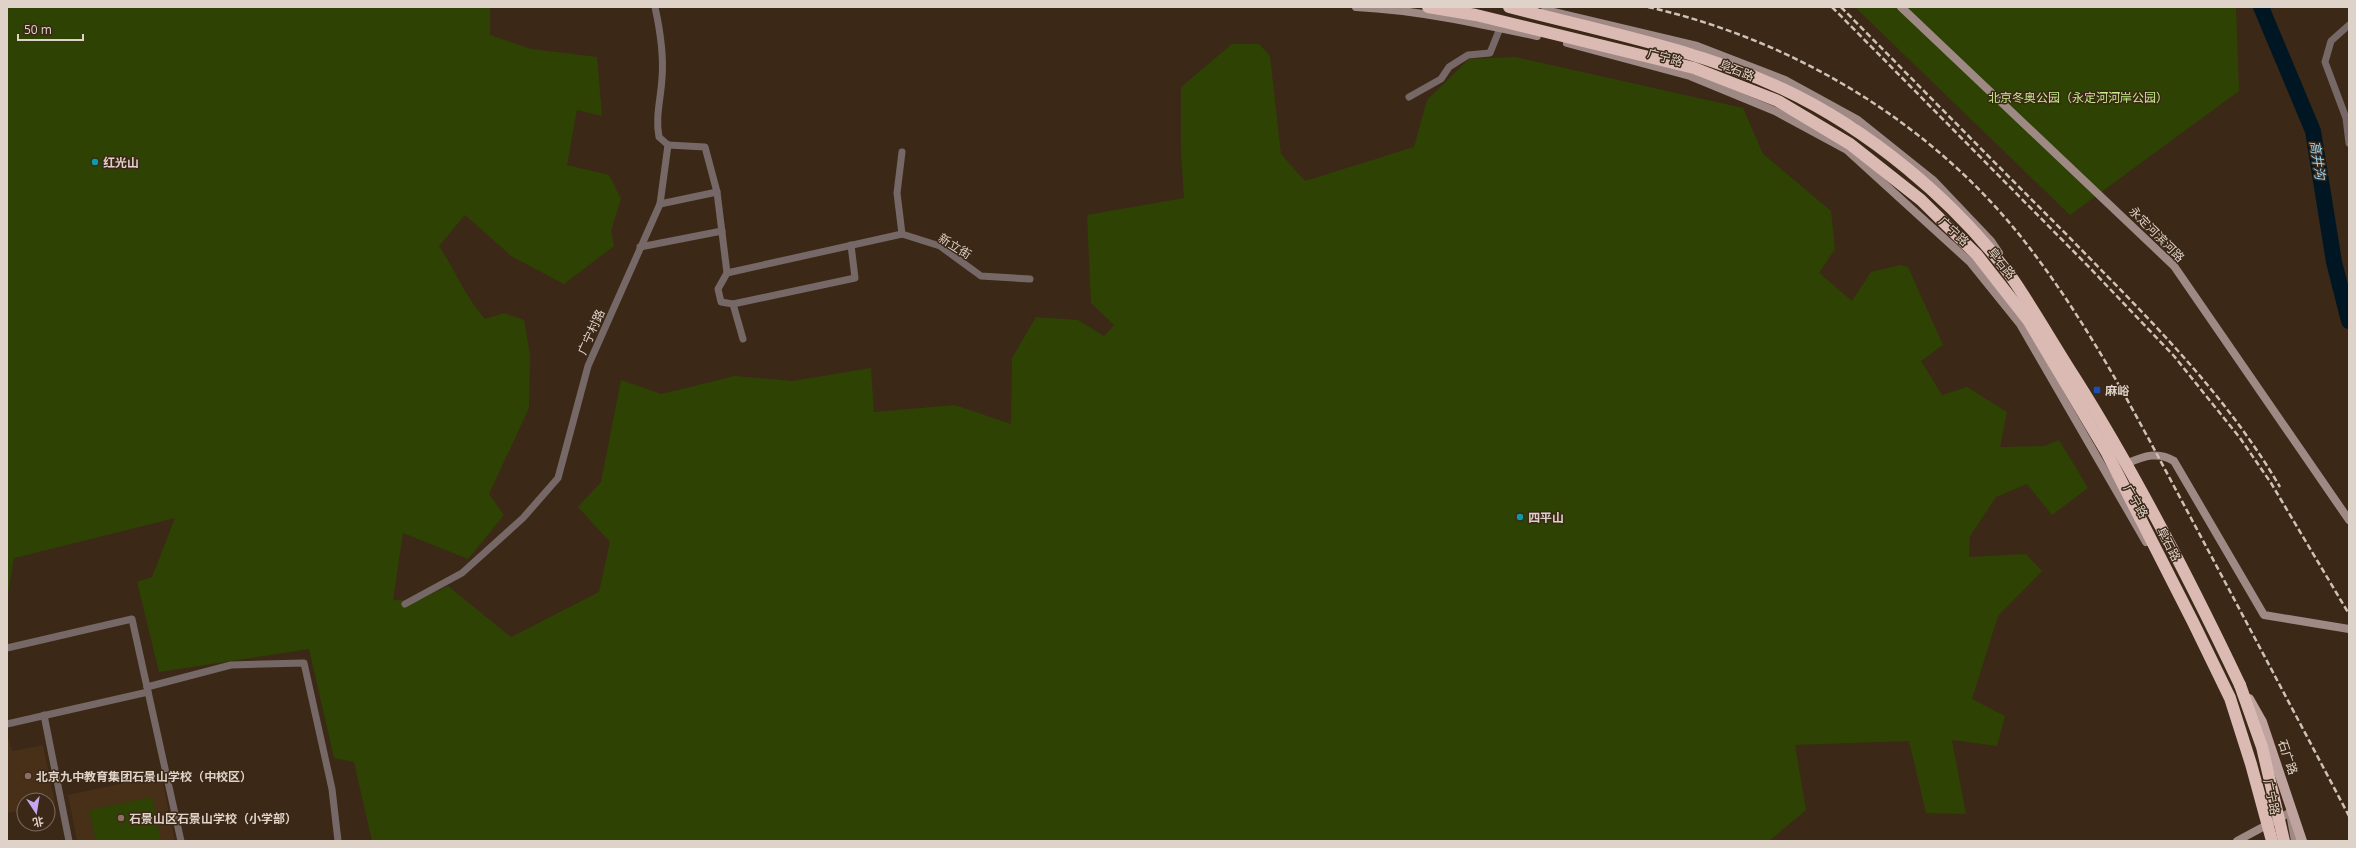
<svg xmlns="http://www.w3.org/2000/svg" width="2356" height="848" viewBox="0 0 2356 848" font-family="'Open Sans','Noto Sans SC',sans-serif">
<rect width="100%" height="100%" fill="#3b2817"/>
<!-- built -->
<g fill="#472f18">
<path d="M7 734 12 751 43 745 55 803 48 805V800H24V810L7 813Z"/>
<path d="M161 775 175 841H77L68 795Z"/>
</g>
<!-- green -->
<g fill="#2e4204">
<path d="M7 7H490V35L531 49 597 57 602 116 577 110 567 165 609 175 621 199 611 231 614 246 564 284 511 256 465 215 439 246C455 270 466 298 485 319L504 313 524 320 530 355 529 408 489 494 504 515 468 559 403 533 393 600 417 601 448 586 511 637 599 592 610 542 578 507 601 482 621 380 661 394 735 376 793 381 871 368 874 412 955 405 1011 424 1012 358 1036 317 1078 320 1104 336 1114 325 1091 303 1087 215 1184 198 1181 150V87L1232 44H1259L1270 56 1281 154 1305 181 1414 147 1427 100 1469 59 1515 57 1743 108 1763 154 1831 211 1835 249 1819 273 1852 301 1871 272 1900 265 1908 267 1943 345 1921 361 1942 395 1967 387 2007 412 2000 447 2044 446 2059 440 2088 488 2052 515 2027 484 1996 497 1970 536 1969 557 2026 554 2042 571 1998 616 1972 699 2005 716 1997 746 1952 740 1966 814 1926 813 1909 741 1795 745 1806 810 1769 841H372L354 762 334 758 309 649 159 672 137 582 152 577 175 518 14 558 7 600Z"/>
<path d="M1855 7H2236L2239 91 2070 215Z"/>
<path d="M152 797 161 841H96L89 810Z"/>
</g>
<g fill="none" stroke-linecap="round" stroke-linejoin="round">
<!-- river -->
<path stroke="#001723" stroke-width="16" d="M2261 7 2313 131 2334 262 2349 321"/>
<!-- street -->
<g stroke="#766866" stroke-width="7">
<path d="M655 7C660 30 664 55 662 78 661 98 655 117 659 137L668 145"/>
<path d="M2349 25 2331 41 2325 62 2346 118 2349 143"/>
<path d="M1409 97 1441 79 1449 67 1468 55 1490 53 1500 28"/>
<path d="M668 145 705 147 717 192 727 273 718 289 721 302 733 304 743 339"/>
<path d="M902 152 897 193 902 234 940 246 981 276 1030 279"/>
<path d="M660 204 717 192"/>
<path d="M640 247 722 231"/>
<path d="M727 273 902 234"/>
<path d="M733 304 855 278 851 245"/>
<path d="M405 604 462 573 523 518 558 478 588 366 660 204 668 145"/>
<path d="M7 648 132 619 181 841"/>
<path d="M147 687 231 665 304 663 332 789 338 841"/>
<path d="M44 715 69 841"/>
<path d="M7 724 148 692"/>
</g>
<!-- secondary -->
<g stroke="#9f8985" stroke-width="8">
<path d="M1356 7C1417 10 1477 23 1537 36"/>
<path d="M1901 7 2174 266 2349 520"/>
<path d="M1545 10 1697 46 1785 80 1858 120 1933 180 1991 241 1999 253"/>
<path d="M1567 43 1690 76 1775 111 1847 150 1970 262 2020 324 2146 542"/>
<path d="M2128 463C2144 456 2158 451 2174 461L2264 615 2349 629"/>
<path d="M2291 819 2295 841"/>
<path d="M2237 841 2289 813"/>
</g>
<!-- highway -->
<path stroke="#dbbab4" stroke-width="12" d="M1509 7C1601 31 1696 49 1783 89 1868 129 1953 199 2010 275 2033 308 2053 344 2075 378 2137 476 2190 580 2240 685"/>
<!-- rail -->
<g stroke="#cec2b7" stroke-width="2.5" stroke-dasharray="6 3" stroke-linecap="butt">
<path d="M1648 7C1798 41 1939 127 2032 251 2092 330 2137 417 2184 505 2239 608 2294 712 2349 816"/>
<path d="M1832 7 2089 267 2174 356 2240 438 2271 483 2349 614"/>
<path d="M1841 7C1916 83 1991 159 2067 235 2144 314 2224 391 2280 487"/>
</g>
<!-- primary-bridge -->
<path stroke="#bfa39e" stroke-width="10" d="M2249 699 2262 722 2302 841"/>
<!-- highway-bridge -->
<g stroke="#dbbab4" stroke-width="12">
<path d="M1428 7 1476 15 1694 68 1778 101 1850 144 1921 200 1977 255 2028 320 2107 453 2193 622 2230 698 2251 764 2272 841"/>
<path d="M2240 685 2262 747 2284 841"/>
</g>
</g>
<!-- markers -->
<g fill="#0f9aa8" stroke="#3b2817" stroke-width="1.5">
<circle cx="95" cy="162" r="4"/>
<circle cx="1520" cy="517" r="4"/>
</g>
<rect fill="#1a4fb4" stroke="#3b2817" stroke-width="1.5" x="2093" y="386" width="8" height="8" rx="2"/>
<g fill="#8d6e63" stroke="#3b2817" stroke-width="1.5">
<circle cx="28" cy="776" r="4"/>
<circle cx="121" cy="818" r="4"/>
</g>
<g text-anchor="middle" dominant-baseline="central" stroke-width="3" stroke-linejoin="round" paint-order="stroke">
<!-- street labels -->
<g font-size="12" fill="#dfd3c9" stroke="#3b2817">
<text transform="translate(1665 57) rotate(15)">广宁路</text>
<text transform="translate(1737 70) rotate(22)">阜石路</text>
<text transform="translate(1954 231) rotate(43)">广宁路</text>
<text transform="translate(2157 234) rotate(45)">永定河滨河路</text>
<text transform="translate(955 246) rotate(32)">新立街</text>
<text transform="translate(2002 263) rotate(51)">阜石路</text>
<text transform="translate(591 332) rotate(-66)">广宁村路</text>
<text transform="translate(2136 501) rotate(60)">广宁路</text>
<text transform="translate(2169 544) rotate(63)">阜石路</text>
<text transform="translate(2288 757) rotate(71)">石广路</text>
<text transform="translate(2272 797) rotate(78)">广宁路</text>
</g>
<!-- park labels -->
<g font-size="12" fill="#c3eb8a" stroke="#3b2817">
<text x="2078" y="97">北京冬奥公园（永定河河岸公园）</text>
</g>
<!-- poi labels -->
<g font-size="12" font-weight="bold" fill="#dfd3c9" stroke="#3b2817" text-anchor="start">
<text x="103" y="162">红光山</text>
<text x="2105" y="390">麻峪</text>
<text x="1528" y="517">四平山</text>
<text x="36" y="776">北京九中教育集团石景山学校（中校区）</text>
<text x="129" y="818">石景山区石景山学校（小学部）</text>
</g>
<!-- water labels -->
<g font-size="13" font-style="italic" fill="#9ad9fa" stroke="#3b2817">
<text transform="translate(2318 160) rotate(81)">高井沟</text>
</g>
</g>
<!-- border -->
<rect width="2356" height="848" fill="none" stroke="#dfd3c9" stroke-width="16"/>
<!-- north arrow -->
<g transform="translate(36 812) rotate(168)"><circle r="19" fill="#3b2817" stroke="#7d6c5e"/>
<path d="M0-3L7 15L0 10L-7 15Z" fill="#c3a7f2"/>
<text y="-6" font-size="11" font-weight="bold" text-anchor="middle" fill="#dfd3c9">北</text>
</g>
<!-- scale -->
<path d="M18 34v6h65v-6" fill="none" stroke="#dfd3c9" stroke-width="2"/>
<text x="24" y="34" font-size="12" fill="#dfd3c9" stroke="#3b2817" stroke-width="3" paint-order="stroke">50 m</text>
</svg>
